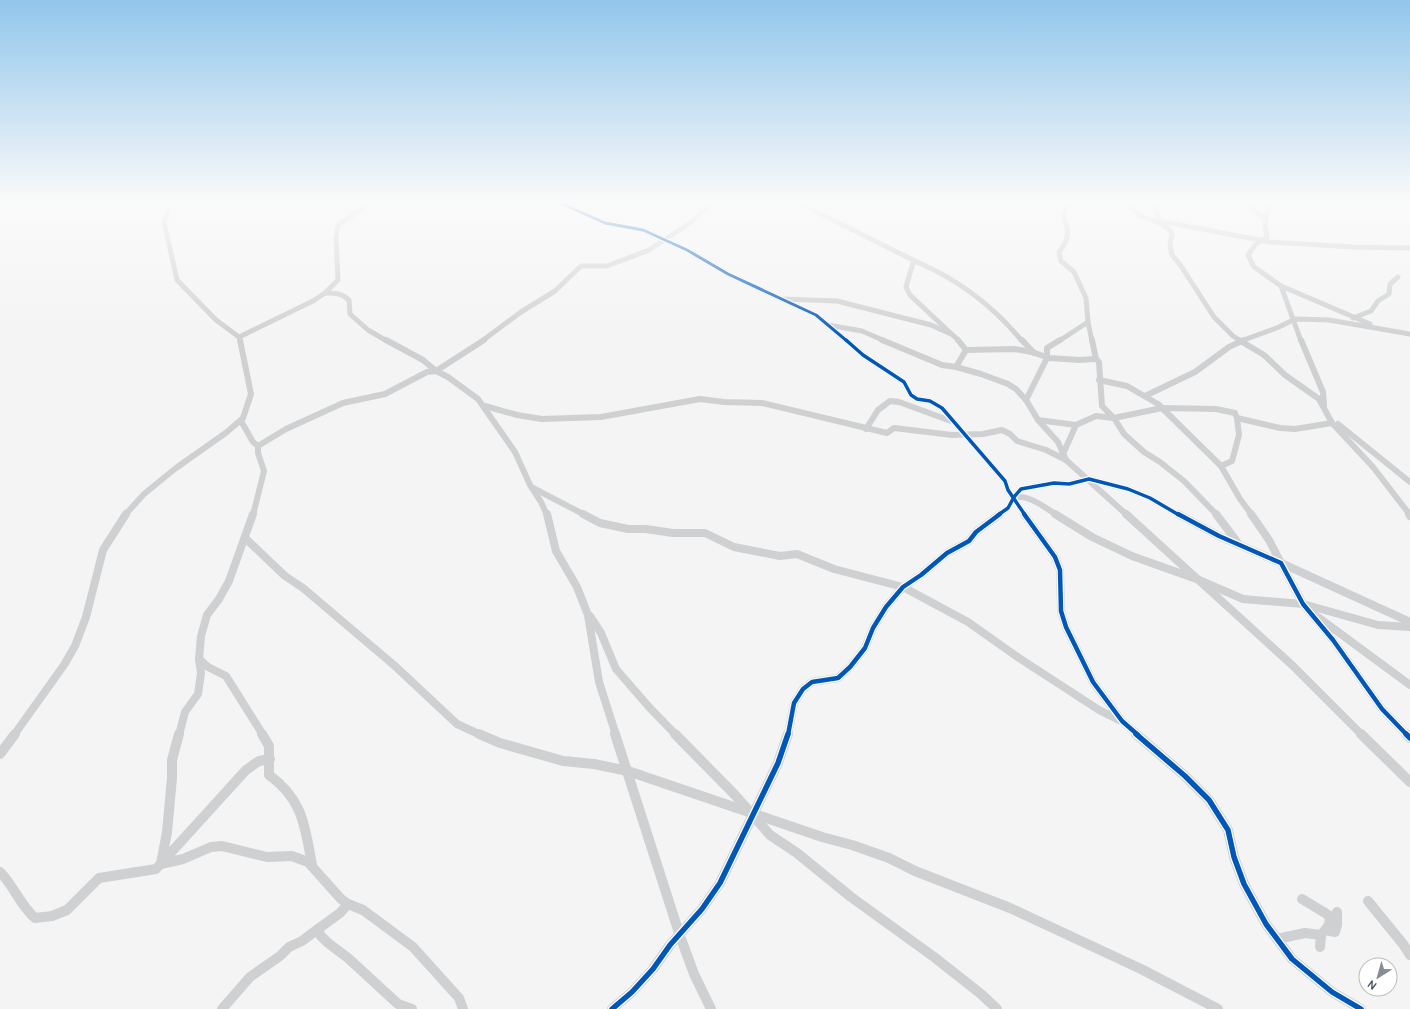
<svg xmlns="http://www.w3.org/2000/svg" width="1410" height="1009" viewBox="0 0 1410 1009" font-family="Cabin,sans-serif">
<rect width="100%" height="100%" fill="#f4f4f4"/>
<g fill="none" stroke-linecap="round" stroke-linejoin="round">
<!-- minor-far3 -->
<g stroke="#ced0d2" stroke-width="5">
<path d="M175 201 171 204 164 222 177 280 216 320 239 337 240 341"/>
<path d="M556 201 605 223 643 230 687 250 728 274 816 315 847 341"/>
<path d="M791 201 811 209 917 262 913 263 906 287 910 295 959 341"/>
<path d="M1070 201 1063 215C1069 230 1070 239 1059 252L1061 261 1074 272 1086 298 1088 322 1092 341"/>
<path d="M1119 201 1132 208 1141 216 1160 223 1171 231 1172 234 1170 244 1172 255 1181 266 1214 317 1233 336 1241 341"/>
<path d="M1154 201 1160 223"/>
<path d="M1245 201 1266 220 1265 224 1267 237 1256 244 1248 255 1254 267 1281 286 1301 341"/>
<path d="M1408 201H1410"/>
<path d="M1266 220C1266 207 1274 204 1285 201"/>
<path d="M1160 221 1270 242 1354 247 1410 248"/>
<path d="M917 262C957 279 994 307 1022 341"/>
<path d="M1281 286 1370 324"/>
<path d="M325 293C334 293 342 293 349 300L350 314 368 330 387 341"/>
<path d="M782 299 837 301 931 325 951 334"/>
<path d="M1353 318 1371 311 1378 301 1389 294 1390 284 1398 277"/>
<path d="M828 325 862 331 885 341"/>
<path d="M239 337 313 301 325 293 338 280 336 238 338 225 373 201"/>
<path d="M482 341 521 312 555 291 581 266H607L649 250 690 223 714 201"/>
<path d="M1059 341 1088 322"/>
<path d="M1241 341 1279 327 1295 319 1329 320 1410 334"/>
</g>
<!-- minor-far2 -->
<g stroke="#ced0d2" stroke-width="6">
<path d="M386 340 423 360 436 371 448 377 478 399 515 452 530 485 541 502 547 515"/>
<path d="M846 340 863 355 904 382 911 395 917 399 930 401 942 408 1005 481 1008 490 1025 515"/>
<path d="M882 340 942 365 956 367"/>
<path d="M958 340 966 350"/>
<path d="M1022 340 1034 353"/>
<path d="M1092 340 1096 359 1099 362 1102 406 1114 418 1124 434 1144 452 1160 462 1184 481 1217 515"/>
<path d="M1239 340 1264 355 1285 375 1319 399 1332 423 1373 467 1410 515"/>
<path d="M1301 340 1323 392 1324 405"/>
<path d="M966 350 956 367 981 374 1008 384 1016 389 1026 400 1038 420 1058 442 1066 460 1127 515"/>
<path d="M966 350 1014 349 1032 352 1049 358 1079 360 1096 359"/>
<path d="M1099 380 1127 386 1158 404 1221 466 1240 499 1252 515"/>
<path d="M1145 396 1195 372 1229 347 1244 340"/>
<path d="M1026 400 1047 358V348L1060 340"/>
<path d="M485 406 517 415 542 419 601 417 700 399 724 402 762 403 887 433 894 428 952 435 983 434 1002 430 1010 434 1017 441 1046 450 1066 460"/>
<path d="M1038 420 1076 425"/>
<path d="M241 421 253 442 258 446V453L264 471 253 515"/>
<path d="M1338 424 1410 482"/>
<path d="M866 429 878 410 890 401 899 402 951 421"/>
<path d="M258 446 286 429 343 403 385 394 427 372 436 371 484 340"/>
<path d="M1063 454 1076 425 1096 416 1114 418 1162 408 1216 409 1235 413 1237 418 1280 428 1295 429 1332 423"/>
<path d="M1221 466 1232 461 1239 435 1237 418"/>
<path d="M533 488 585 515"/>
<path d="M1014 497C1030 495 1044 507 1057 515"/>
<path d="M125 515 144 494 176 468 227 432 243 418 251 394 240 340"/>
<path d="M998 515 1008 508 1014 497 1021 489 1054 483 1069 484 1089 479 1128 489 1150 498 1179 515"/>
</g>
<!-- minor-far1 -->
<g stroke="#ced0d2" stroke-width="8">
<path d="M547 514 556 551 577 587 588 615 599 682 616 735"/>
<path d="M583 514 600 523 628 529H646L673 533H705L734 547 780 556 797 554 834 569 903 587 968 622 1019 658 1099 710 1119 720"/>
<path d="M1024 514 1055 557 1060 570 1061 611 1066 627 1093 682 1122 721 1138 735"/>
<path d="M1055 514 1092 537 1132 556 1199 580 1243 599 1303 604 1378 625 1410 627"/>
<path d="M1126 514 1292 665 1362 735"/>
<path d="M1178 514 1219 536 1281 563 1303 604 1333 640 1382 709 1407 735"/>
<path d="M1216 514 1238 543"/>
<path d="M1251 514 1269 540 1281 563 1410 622"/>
<path d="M1409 514 1410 516"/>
<path d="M245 538 285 576 303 588 395 666 457 724 481 735"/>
<path d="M1315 615 1410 685"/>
<path d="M590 616 601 633 616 669 649 707 676 735"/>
<path d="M199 659 208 667 226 676 263 735"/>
<path d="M14 735 64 665 75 646 86 617 103 550 126 514"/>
<path d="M179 735 185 712 198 694 201 673 199 659 201 636 207 615 219 599 229 581 253 514"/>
<path d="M788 735 794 703 803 689 812 682 838 678 850 667 865 648 873 628 886 607 903 587 921 575 947 553 969 541 976 532 1000 514"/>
</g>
<!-- minor -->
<g stroke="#ced0d2" stroke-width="10">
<path d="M262 734 269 746V775C303 799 305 827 312 865"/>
<path d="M479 734 500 743 563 761 594 764 628 771 822 837 852 845 889 858 915 871 1010 908 1141 969 1218 1009"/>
<path d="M615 734 680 936 694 974 711 1009"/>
<path d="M675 734 735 795 770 835 797 853 851 897 934 957 981 994 997 1009"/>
<path d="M1136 734 1185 776 1209 800 1228 830 1234 857 1244 884 1266 924 1292 959 1332 992 1361 1009"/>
<path d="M1361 734 1410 782"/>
<path d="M1406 734 1410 738"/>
<path d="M0 754 15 734"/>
<path d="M161 864 167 832 172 778V760L179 734"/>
<path d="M161 864 183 859 211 847 222 846 267 857 292 856 308 862 341 899 348 904 363 910 413 947 459 998 463 1009"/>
<path d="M0 872C14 886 20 905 35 918L52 916 67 910 99 878 156 869 246 770 259 761 270 759"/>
<path d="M1368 901 1403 944 1410 955"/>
<path d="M348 904 340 913 318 929 320 935 328 943 348 958 398 1004 412 1009"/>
<path d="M1326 930 1335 932 1337 925V912"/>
<path d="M1277 939 1305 933 1321 935 1329 925 1330 916 1302 899"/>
<path d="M1320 947 1321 935"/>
<path d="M222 1009 250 977 280 956 289 947 302 941 318 929"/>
<path d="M612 1009 632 992 653 969 670 945 702 909 720 883 778 763 788 734"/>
</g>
<defs>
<path id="cycleway-far3" d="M556 201 605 223 643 230 687 250 728 274 816 315 847 341"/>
<g id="cycleway-far2">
<path d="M846 340 863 355 904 382 911 395 917 399 930 401 942 408 1005 481 1008 490 1025 515"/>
<path d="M998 515 1008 508 1014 497 1021 489 1054 483 1069 484 1089 479 1128 489 1150 498 1179 515"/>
</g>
<g id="cycleway-far1">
<path d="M1024 514 1055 557 1060 570 1061 611 1066 627 1093 682 1122 721 1138 735"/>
<path d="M1178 514 1219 536 1281 563 1303 604 1333 640 1382 709 1407 735"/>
<path d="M788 735 794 703 803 689 812 682 838 678 850 667 865 648 873 628 886 607 903 587 921 575 947 553 969 541 976 532 1000 514"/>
</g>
<g id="cycleway">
<path d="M1136 734 1185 776 1209 800 1228 830 1234 857 1244 884 1266 924 1292 959 1332 992 1361 1009"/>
<path d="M1406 734 1410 738"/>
<path d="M612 1009 632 992 653 969 670 945 702 909 720 883 778 763 788 734"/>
</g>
</defs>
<!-- cycleway-far3 casing -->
<use href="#cycleway-far3" stroke="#fff" stroke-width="5"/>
<!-- cycleway-far2 casing -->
<use href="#cycleway-far2" stroke="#fff" stroke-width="6"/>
<!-- cycleway-far1 casing -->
<use href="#cycleway-far1" stroke="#fff" stroke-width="7"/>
<!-- cycleway casing -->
<use href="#cycleway" stroke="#fff" stroke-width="8"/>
<!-- cycleway-far3 -->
<use href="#cycleway-far3" stroke="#0057b8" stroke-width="3"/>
<!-- cycleway-far2 -->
<use href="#cycleway-far2" stroke="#0057b8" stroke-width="3.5"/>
<!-- cycleway-far1 -->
<use href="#cycleway-far1" stroke="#0057b8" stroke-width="4.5"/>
<!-- cycleway -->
<use href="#cycleway" stroke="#0057b8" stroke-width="5.5"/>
</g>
<!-- sky -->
<linearGradient id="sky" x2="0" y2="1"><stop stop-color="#91c6eb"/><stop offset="0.59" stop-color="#fafafa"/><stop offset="1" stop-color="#fafafa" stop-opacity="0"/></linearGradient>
<rect width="1410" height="342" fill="url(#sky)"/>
<!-- north arrow -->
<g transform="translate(1378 977) rotate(217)"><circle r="19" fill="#ffffff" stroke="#b7bbc0"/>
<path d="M0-3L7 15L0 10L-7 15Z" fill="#868d94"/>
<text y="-6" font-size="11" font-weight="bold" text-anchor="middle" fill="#4a5661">N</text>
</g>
</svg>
